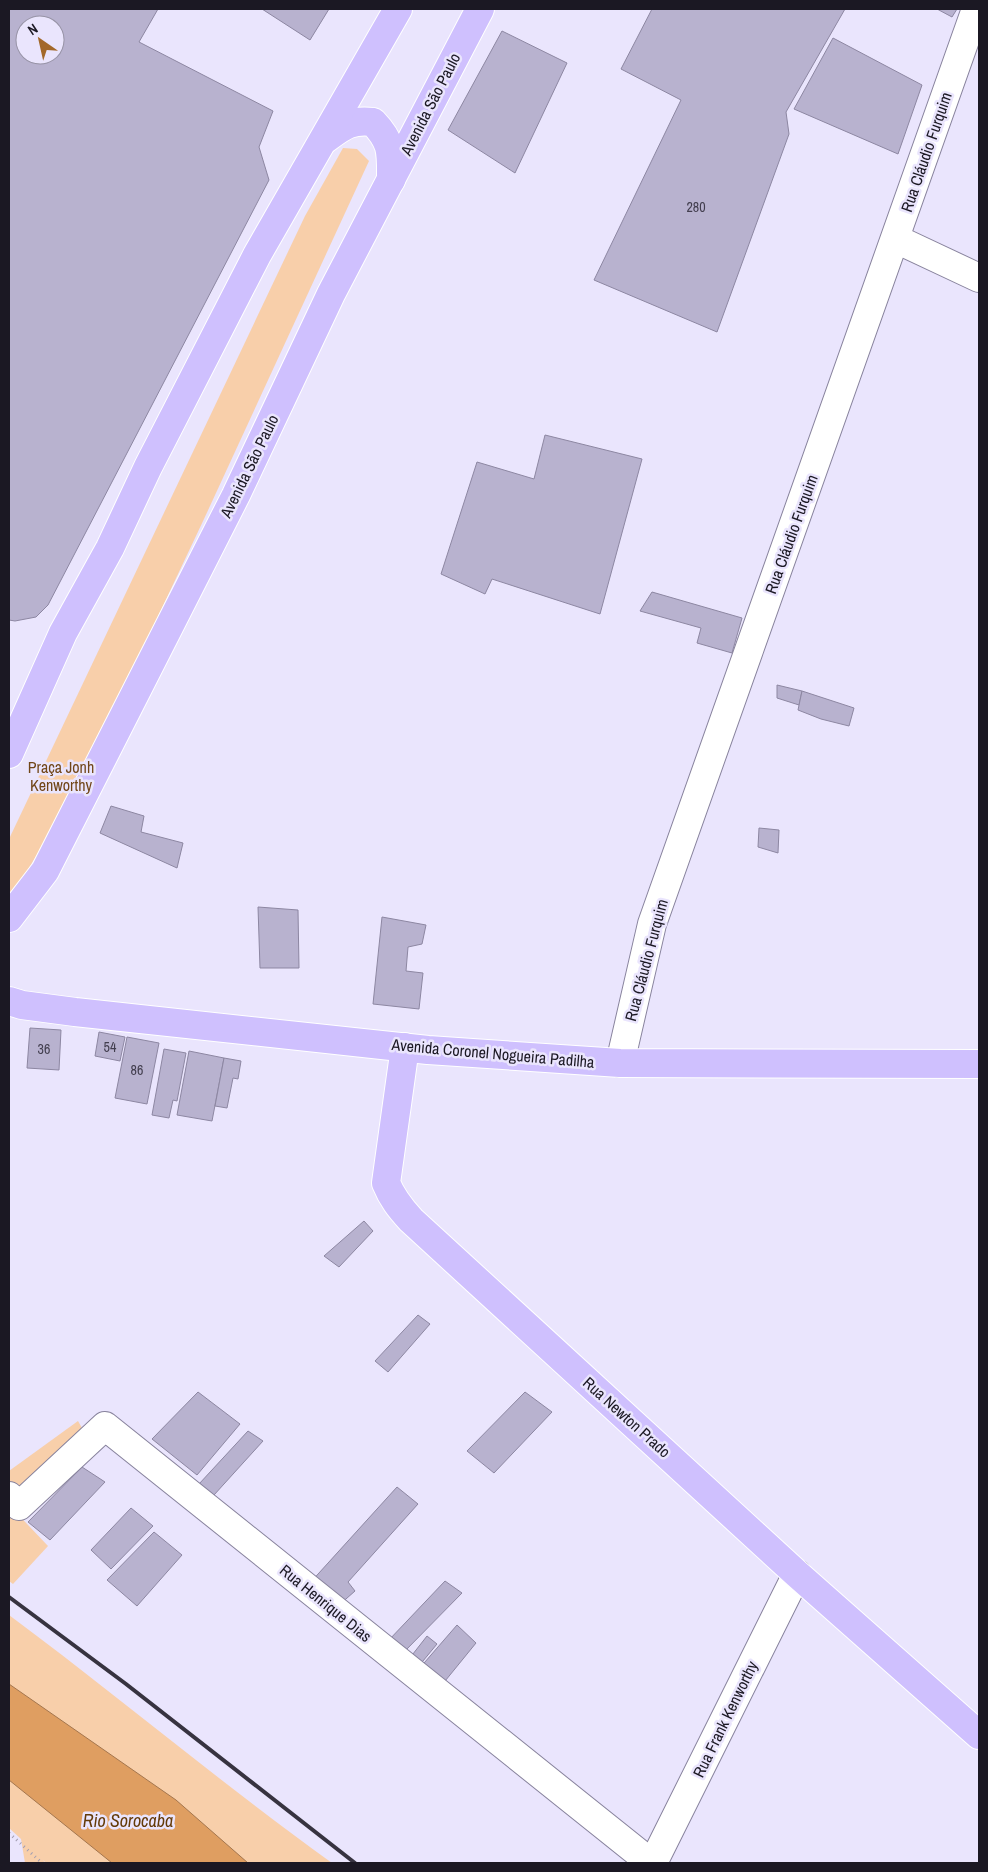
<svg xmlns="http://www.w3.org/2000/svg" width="988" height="1872" viewBox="0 0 988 1872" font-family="'Archivo Narrow',sans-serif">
<rect width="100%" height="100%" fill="#eae5fd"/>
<!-- green -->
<g fill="#f8cfaa">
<path d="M343 148 357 149 369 161 204 519 75 792 21 881 9 896V839L305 216Z"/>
<path d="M78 1421 82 1428 61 1453 22 1493 9 1483V1471Z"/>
<path d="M9 1505 48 1546 13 1584 9 1581Z"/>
<path d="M9 1615C118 1696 222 1784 332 1863H46L43 1860 45 1863H25L21 1839 9 1828Z"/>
</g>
<!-- water -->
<path fill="#df9e61" stroke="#a4764e" d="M9 1684 176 1800 248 1863H112L9 1780Z"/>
<!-- building -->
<g fill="#b8b2cf" stroke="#8d87a2" fill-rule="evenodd">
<path d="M9 9H158L139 42 273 111 259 147 269 180 48 605 36 617 15 621 9 620ZM25 25H55V55H25Z"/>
<path d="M262 9H329L310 40Z"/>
<path d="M652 9H845L786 112 789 134 717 332 594 280 681 100 621 69Z"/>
<path d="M937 9H957L952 17Z"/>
<path d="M502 31 567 63 515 173 448 130Z"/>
<path d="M833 38 922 85 898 154 794 109Z"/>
<path d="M545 435 642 459 600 614 492 579 485 594 441 574 477 462 534 479Z"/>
<path d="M652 592 742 618 732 653 697 643 701 628 640 611Z"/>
<path d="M777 685 802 691 799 705 777 698Z"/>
<path d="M802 691 854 708 849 726 821 719 798 710Z"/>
<path d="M111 806 144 816 141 832 183 843 177 868 100 833Z"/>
<path d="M759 828 779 830 778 853 758 847Z"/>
<path d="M258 907 298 910 299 968H260Z"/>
<path d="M382 917 426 925 422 944 408 947 406 971 423 973 419 1009 373 1004Z"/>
<path d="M30 1028 61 1030 59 1070 27 1068Z"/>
<path d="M99 1032 125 1037 120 1061 95 1056Z"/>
<path d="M127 1037 159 1043 147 1104 115 1098Z"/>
<path d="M164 1049 186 1053 177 1101 173 1100 169 1118 152 1115Z"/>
<path d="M189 1051 224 1058 212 1121 177 1115Z"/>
<path d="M224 1058 241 1061 238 1079 233 1078 227 1108 215 1106Z"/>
<path d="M364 1221 373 1231 339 1267 324 1256Z"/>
<path d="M418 1315 430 1324 388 1372 375 1361Z"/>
<path d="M198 1392 240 1424 197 1475 152 1439Z"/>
<path d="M525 1392 552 1412 494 1473 467 1451Z"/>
<path d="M248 1431 263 1441 214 1495 199 1484Z"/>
<path d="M82 1467 105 1482 50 1540 28 1522Z"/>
<path d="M397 1487 418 1504 348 1582 355 1591 338 1606 309 1584Z"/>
<path d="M131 1508 153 1526 111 1569 91 1550Z"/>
<path d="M154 1532 182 1555 137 1606 107 1580Z"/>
<path d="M445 1581 462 1593 403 1653 388 1641Z"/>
<path d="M457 1625 476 1643 441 1686 418 1670Z"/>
<path d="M427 1636 437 1644 418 1667 409 1659Z"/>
</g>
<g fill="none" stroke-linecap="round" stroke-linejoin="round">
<defs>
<g id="minor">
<path d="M896 239 979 278"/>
<path d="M620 1063 652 924 976 9"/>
<path d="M9 1496 19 1506 105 1426 651 1863"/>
<path d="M653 1863 797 1574"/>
</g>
<g id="major">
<path d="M324 140C342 127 350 119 373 122 393 143 391 153 391 180"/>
<path d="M9 754 63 633 110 548 148 467 257 255 398 9"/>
<path d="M9 918 45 871 236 495 331 294 480 9"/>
<path d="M9 1001 22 1005 75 1012 428 1050 620 1063 979 1064"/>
<path d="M405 1047 386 1183C392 1198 400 1208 411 1220L797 1574 979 1735"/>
</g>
</defs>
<!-- minor casing -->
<use href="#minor" stroke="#88839d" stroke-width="30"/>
<!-- major casing -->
<use href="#major" stroke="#fff" stroke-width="30"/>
<!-- path -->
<path stroke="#a29eb1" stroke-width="3" stroke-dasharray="1 4" stroke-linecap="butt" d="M9 1833 42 1863"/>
<!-- minor -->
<use href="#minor" stroke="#fff" stroke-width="28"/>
<!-- major -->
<use href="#major" stroke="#cfc0fe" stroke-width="28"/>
<!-- rail -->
<path stroke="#373340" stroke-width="4" d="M9 1597 126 1684 355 1863"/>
</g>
<g text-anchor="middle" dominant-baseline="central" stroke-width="5" stroke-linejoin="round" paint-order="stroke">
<!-- number labels -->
<g font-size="14" fill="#423e4e">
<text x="696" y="207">280</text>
<text x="110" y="1047">54</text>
<text x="44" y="1049">36</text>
<text x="137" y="1070">86</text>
</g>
<!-- street labels -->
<g font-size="16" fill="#1b1823" stroke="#eae5fd">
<text transform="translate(430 104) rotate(-63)">Avenida São Paulo</text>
<text transform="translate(926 152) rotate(-71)">Rua Cláudio Furquim</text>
<text transform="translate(249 466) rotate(-64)">Avenida São Paulo</text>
<text transform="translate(791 534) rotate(-70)">Rua Cláudio Furquim</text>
<text transform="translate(646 960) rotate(-75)">Rua Cláudio Furquim</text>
<text transform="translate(493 1053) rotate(5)">Avenida Coronel Nogueira Padilha</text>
<text transform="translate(627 1417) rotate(42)">Rua Newton Prado</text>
<text transform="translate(326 1603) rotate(39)">Rua Henrique Dias</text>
<text transform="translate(725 1719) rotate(-64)">Rua Frank Kenworthy</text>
</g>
<!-- park labels -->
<g font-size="16" fill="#714618" stroke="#eae5fd">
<text x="61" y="767">Praça Jonh<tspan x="61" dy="18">Kenworthy</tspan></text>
</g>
<!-- water labels -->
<g font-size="18" font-style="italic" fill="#643a08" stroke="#eae5fd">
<text x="128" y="1820">Rio Sorocaba</text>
</g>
</g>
<!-- border -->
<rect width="988" height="1872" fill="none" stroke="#1b1823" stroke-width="20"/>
<!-- north arrow -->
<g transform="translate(40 40) rotate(326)"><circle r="24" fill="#eae5fd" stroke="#9793a6"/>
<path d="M0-4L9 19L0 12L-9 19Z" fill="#a3682a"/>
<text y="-8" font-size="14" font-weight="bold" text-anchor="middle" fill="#1b1823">N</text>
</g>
</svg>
